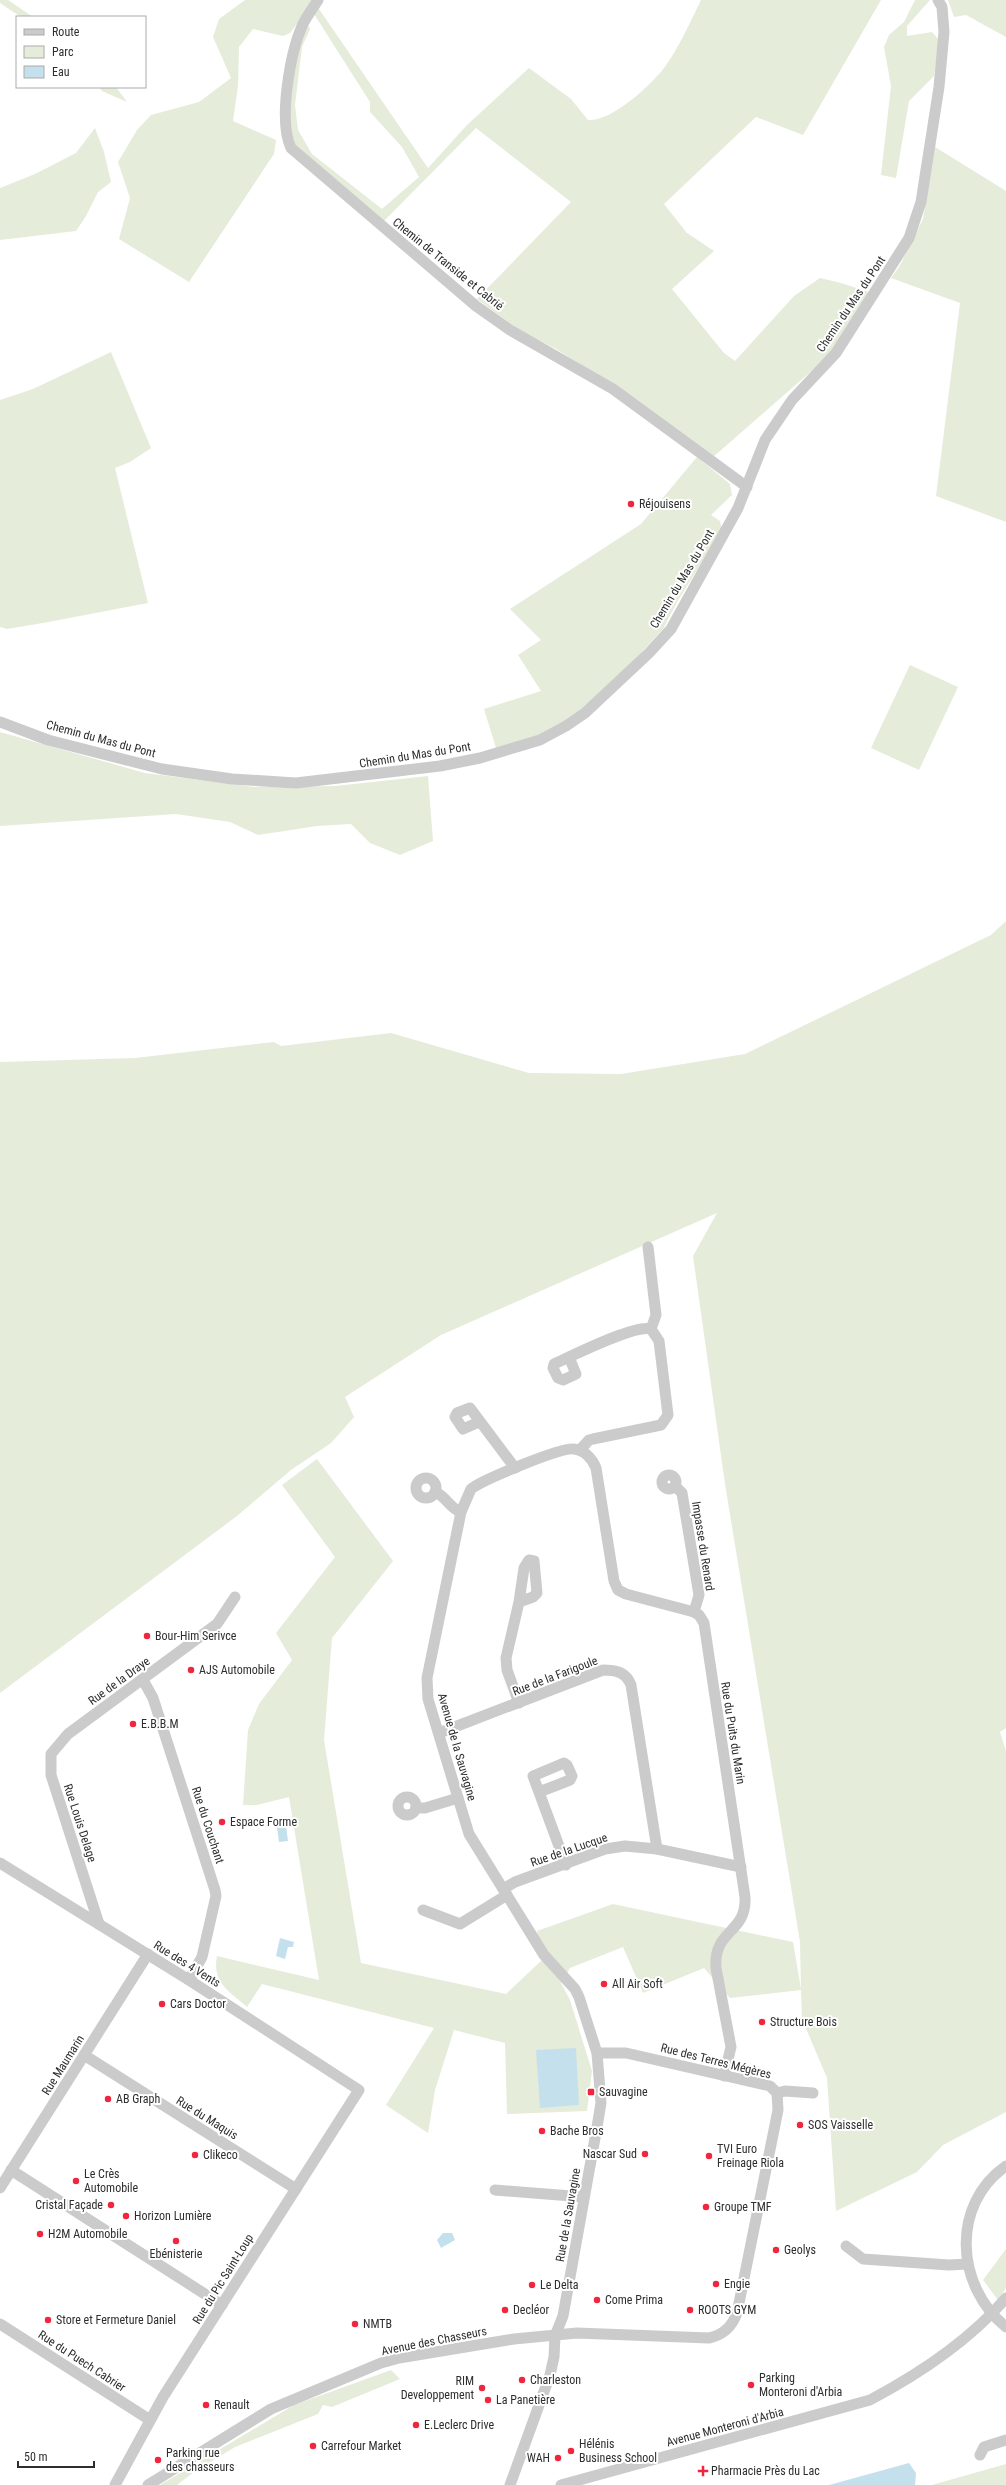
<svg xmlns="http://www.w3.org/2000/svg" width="1006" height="2485" viewBox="0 0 1006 2485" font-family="'Roboto Condensed',sans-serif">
<rect width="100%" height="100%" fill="#fff"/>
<!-- green -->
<g fill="#e5ecda">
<path d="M0 0H8L33 17H21L0 3Z"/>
<path d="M245 0H315L290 33 283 36 253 29 239 47 238 86 233 121 276 140 274 154 189 282 119 239 130 198 118 162 137 130 151 115 199 102 231 78 213 37 219 19Z"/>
<path d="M701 0H881L803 135 756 117 664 204 687 233 714 251 672 289 724 353 735 361 794 296 820 278 841 283 872 293 832 353 712 458 640 402 556 349 522 332 477 299 571 202 476 128 384 221 290 140C287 102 292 59 307 23L310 29 302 47 295 105 298 130 312 154 382 209 419 177 402 147 370 112V102L314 14 319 9 428 168 467 125 529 68 571 99 588 120C611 122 650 86 664 68 679 48 690 22 701 0Z"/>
<path d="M915 0H930L907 26V36L932 32 939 40 934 76 909 101 896 178 881 175 891 86 884 47 889 35 904 22Z"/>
<path d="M948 0H1006V37L966 15 954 17Z"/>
<path d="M99 87H116L127 102 102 91Z"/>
<path d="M95 128 104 152 111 182 98 192 86 216 76 231 0 240V188L35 174 76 153Z"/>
<path d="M935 147 1006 191V522L936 496 960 303 891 278 899 267 923 219Z"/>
<path d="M111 352 151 448 130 462 115 468 148 603 43 623 7 629 0 627V400L33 389Z"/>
<path d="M697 457 730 484 732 495 711 515 720 521 722 530 677 602 663 629 616 680 570 719 539 735 496 748 484 709 541 691 518 655 541 640 510 609 641 524Z"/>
<path d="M910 665 958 687 919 770 871 748Z"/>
<path d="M0 732 145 773 254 787 335 786 428 776 433 841 400 855 370 843 351 824 317 826 258 835 230 822 176 814 0 826Z"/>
<path d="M1006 921V1728L1000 1732 1006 1751V2112L943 2145 917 2172 836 2211 827 2078 802 2019 801 1990 730 1998 704 1968 643 1993 623 1947 570 1968 561 1983 570 2000 592 2071 587 2111 507 2114 505 2043 454 2030 435 2090 428 2133 386 2105 434 2028 262 1984 247 2007C228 1990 212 1983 217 1956L319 1980 289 1797 257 1805H243L248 1730 259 1704 292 1660 276 1633 335 1557 282 1485 317 1459 393 1561 332 1638 324 1740 361 1963 506 1994 542 1960 537 1931 613 1904 793 1942 801 1989 800 1942 725 1484 693 1256 717 1213 441 1335 345 1397 354 1417 331 1443 291 1470 237 1516 0 1693V1062L135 1058 274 1042 281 1046 391 1033 529 1073 621 1074 745 1054 991 935Z"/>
<path d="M1006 2249V2288L998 2300 983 2280Z"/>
<path d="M391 2370 400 2379 332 2407 323 2405 318 2414 235 2447 194 2472 177 2485H160L294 2405Z"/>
<path d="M1006 2464V2485H932Z"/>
</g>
<!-- water -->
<g fill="#c5e0ed">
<path d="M285 1819 288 1841 279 1842 276 1820Z"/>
<path d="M280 1938 294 1942 293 1947H288L285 1959 276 1956Z"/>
<path d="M576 2048 579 2105 540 2108 536 2050Z"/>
<path d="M443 2233H452L455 2240 441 2248 437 2240Z"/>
<path d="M909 2463 916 2473 915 2485H829Z"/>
</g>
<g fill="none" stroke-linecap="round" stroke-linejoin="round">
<!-- street -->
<g stroke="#cbcbcb" stroke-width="11">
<path d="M318 0C313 8 306 17 302 26 290 54 278 121 291 148L476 306 510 330 613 389 747 487"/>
<path d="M0 722 48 740 162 769 232 779 296 783 440 766 480 758 540 740 566 726 585 713 649 653 671 629 738 508 765 440 792 400 836 353 909 238 921 202 939 87 944 32 942 7 938 0"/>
<path d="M569 1357 576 1374 563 1380 558 1378 553 1368 554 1364C572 1356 635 1324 651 1329"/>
<path d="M479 1422 463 1429 455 1417 457 1413 470 1408 515 1468"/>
<path d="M580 1450 589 1440 593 1439 661 1425 668 1415 659 1341 651 1329 656 1315 648 1247"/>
<circle cx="669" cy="1482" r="7"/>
<circle cx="426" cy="1488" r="10"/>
<path d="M675 1486 682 1493 699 1595 694 1612"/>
<path d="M435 1492C446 1496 450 1509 461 1512"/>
<path d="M519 1602 533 1597 537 1593 534 1561 529 1560 524 1568 519 1602 506 1658 507 1670 519 1703"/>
<path d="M143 1680 153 1698 215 1890 216 1896 202 1957 189 1980"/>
<path d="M439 1733 603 1670C616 1670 626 1672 631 1685L657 1849"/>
<path d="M539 1792 570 1780 572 1776 567 1765 564 1763 533 1776 566 1865"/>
<circle cx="407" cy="1806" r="9"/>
<path d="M416 1808H425L458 1798"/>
<path d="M0 1863 189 1980 359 2090 163 2397 115 2485"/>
<path d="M503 1889 515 1882 605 1849 625 1846 657 1849 741 1867"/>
<path d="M423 1910 460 1924 507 1895"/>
<path d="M99 1924 51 1775V1754L68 1734 217 1624 235 1597"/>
<path d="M84 2055 296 2189"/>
<path d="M777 2093 785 2091 813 2093"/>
<path d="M1006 2166C950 2205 956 2287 1006 2327"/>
<path d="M11 2170 222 2305"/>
<path d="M0 2188 148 1954"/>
<path d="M495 2190 584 2197"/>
<path d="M846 2246 863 2259 949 2265 967 2264"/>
<path d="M0 2324 150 2420"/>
<path d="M980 2455 984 2447 1006 2440"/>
<path d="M148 2485 271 2409 381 2363 399 2358 514 2339 577 2333 709 2338C723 2335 732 2327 737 2313L778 2110 777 2093 770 2086 626 2053H597"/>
<path d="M510 2485 550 2375 554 2357 555 2336 563 2316 597 2127 601 2103 597 2053 579 1997 575 1989 544 1955 469 1834 428 1699 427 1678 461 1512 471 1489C482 1480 561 1447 574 1449 584 1450 592 1458 596 1468L614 1581 618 1590 626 1594 694 1612 699 1615 704 1623 745 1897C747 1934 713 1929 716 1968L731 2047 724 2076"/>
<path d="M561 2485 870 2400C919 2374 969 2341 1006 2298"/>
</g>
</g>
<!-- markers -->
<g fill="#ef263e" stroke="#fff" stroke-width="1.5">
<circle cx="631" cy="504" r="4"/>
<circle cx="147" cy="1636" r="4"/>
<circle cx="191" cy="1670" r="4"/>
<circle cx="133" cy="1724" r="4"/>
<circle cx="222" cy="1822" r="4"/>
<circle cx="604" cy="1984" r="4"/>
<circle cx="162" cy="2004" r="4"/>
<circle cx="762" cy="2022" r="4"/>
<rect x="587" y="2088" width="8" height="8" rx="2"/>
<circle cx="108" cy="2099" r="4"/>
<circle cx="800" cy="2125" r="4"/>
<circle cx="542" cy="2131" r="4"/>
<circle cx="645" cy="2154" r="4"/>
<circle cx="195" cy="2155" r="4"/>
<circle cx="709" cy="2156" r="4"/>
<circle cx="76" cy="2181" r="4"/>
<circle cx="111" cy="2205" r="4"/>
<circle cx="706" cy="2207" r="4"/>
<circle cx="126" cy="2216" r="4"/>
<circle cx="40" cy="2234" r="4"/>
<circle cx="176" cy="2241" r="4"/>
<circle cx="776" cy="2250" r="4"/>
<circle cx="716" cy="2284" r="4"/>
<circle cx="532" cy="2285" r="4"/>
<circle cx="597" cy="2300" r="4"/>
<circle cx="505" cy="2310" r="4"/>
<circle cx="690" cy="2310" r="4"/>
<circle cx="48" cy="2320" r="4"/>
<circle cx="355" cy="2324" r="4"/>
<circle cx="522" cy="2380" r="4"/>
<circle cx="751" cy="2385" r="4"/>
<circle cx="482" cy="2388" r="4"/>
<circle cx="488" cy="2400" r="4"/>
<circle cx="206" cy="2405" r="4"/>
<circle cx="416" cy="2425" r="4"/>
<circle cx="313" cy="2446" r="4"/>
<circle cx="571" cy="2451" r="4"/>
<circle cx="558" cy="2458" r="4"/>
<circle cx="158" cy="2460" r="4"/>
<path d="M701 2465h4v4h4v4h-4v4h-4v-4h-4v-4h4z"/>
</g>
<g text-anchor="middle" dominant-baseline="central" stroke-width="4" stroke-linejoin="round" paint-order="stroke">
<!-- street labels -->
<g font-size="12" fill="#2e2e2e" stroke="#fff">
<text transform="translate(448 264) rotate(39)">Chemin de Transide et Cabrié</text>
<text transform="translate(851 304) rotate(-56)">Chemin du Mas du Pont</text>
<text transform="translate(682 579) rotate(-59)">Chemin du Mas du Pont</text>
<text transform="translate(101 739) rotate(15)">Chemin du Mas du Pont</text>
<text transform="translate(415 755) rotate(-9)">Chemin du Mas du Pont</text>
<text transform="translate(703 1546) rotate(81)">Impasse du Renard</text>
<text transform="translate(555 1676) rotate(-21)">Rue de la Farigoule</text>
<text transform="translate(119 1681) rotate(-36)">Rue de la Draye</text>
<text transform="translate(733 1733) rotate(81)">Rue du Puits du Marin</text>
<text transform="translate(457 1747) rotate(74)">Avenue de la Sauvagine</text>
<text transform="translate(80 1823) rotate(72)">Rue Louis Delage</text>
<text transform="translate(208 1825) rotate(72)">Rue du Couchant</text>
<text transform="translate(569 1850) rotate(-19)">Rue de la Lucque</text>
<text transform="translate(187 1964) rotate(32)">Rue des 4 Vents</text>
<text transform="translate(716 2061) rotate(14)">Rue des Terres Mégères</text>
<text transform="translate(63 2065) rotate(-58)">Rue Maumarin</text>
<text transform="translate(207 2118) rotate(32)">Rue du Maquis</text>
<text transform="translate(568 2215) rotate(-80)">Rue de la Sauvagine</text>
<text transform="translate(223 2279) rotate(-58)">Rue du Pic Saint-Loup</text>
<text transform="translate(434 2341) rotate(-11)">Avenue des Chasseurs</text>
<text transform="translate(82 2361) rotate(33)">Rue du Puech Cabrier</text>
<text transform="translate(725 2427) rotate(-15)">Avenue Monteroni d'Arbia</text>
</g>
<!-- poi labels -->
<g font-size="12" fill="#2e2e2e" stroke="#fff" text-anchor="start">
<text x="639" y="504">Réjouisens</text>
<text x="155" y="1636">Bour-Him Serivce</text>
<text x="199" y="1670">AJS Automobile</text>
<text x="141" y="1724">E.B.B.M</text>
<text x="230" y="1822">Espace Forme</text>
<text x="612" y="1984">All Air Soft</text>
<text x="170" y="2004">Cars Doctor</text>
<text x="770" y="2022">Structure Bois</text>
<text x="599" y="2092">Sauvagine</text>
<text x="116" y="2099">AB Graph</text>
<text x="808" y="2125">SOS Vaisselle</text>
<text x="550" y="2131">Bache Bros</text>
<text x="717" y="2149">TVI Euro<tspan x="717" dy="14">Freinage Riola</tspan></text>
<text x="637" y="2154" text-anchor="end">Nascar Sud</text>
<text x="203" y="2155">Clikeco</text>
<text x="84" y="2174">Le Crès<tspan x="84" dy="14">Automobile</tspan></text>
<text x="103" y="2205" text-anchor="end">Cristal Façade</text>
<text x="714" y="2207">Groupe TMF</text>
<text x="134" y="2216">Horizon Lumière</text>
<text x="48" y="2234">H2M Automobile</text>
<text x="784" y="2250">Geolys</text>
<text x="176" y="2254" text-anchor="middle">Ebénisterie</text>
<text x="724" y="2284">Engie</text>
<text x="540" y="2285">Le Delta</text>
<text x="605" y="2300">Come Prima</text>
<text x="513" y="2310">Decléor</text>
<text x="698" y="2310">ROOTS GYM</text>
<text x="56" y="2320">Store et Fermeture Daniel</text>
<text x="363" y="2324">NMTB</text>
<text x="759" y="2378">Parking<tspan x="759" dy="14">Monteroni d'Arbia</tspan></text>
<text x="530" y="2380">Charleston</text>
<text x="474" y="2381" text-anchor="end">RIM<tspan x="474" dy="14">Developpement</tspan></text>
<text x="496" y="2400">La Panetière</text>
<text x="214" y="2405">Renault</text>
<text x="424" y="2425">E.Leclerc Drive</text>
<text x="579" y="2444">Hélénis<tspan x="579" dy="14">Business School</tspan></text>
<text x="321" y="2446">Carrefour Market</text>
<text x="166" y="2453">Parking rue<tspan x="166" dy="14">des chasseurs</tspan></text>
<text x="550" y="2458" text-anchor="end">WAH</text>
<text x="711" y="2471">Pharmacie Près du Lac</text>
</g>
</g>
<!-- legend -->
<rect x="16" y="16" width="130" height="72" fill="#ffffff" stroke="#ababab"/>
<rect x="24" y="29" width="20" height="6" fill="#cbcbcb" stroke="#ababab"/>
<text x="52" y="36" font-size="12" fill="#2e2e2e">Route</text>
<rect x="24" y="46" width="20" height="12" fill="#e5ecda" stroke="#ababab"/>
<text x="52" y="56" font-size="12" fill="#2e2e2e">Parc</text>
<rect x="24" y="66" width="20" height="12" fill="#c5e0ed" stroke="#ababab"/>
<text x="52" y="76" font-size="12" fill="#2e2e2e">Eau</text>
<!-- scale -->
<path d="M18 2461v6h76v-6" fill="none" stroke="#2e2e2e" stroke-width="2"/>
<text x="24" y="2461" font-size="12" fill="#2e2e2e" stroke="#ffffff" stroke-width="3" paint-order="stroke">50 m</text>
</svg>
